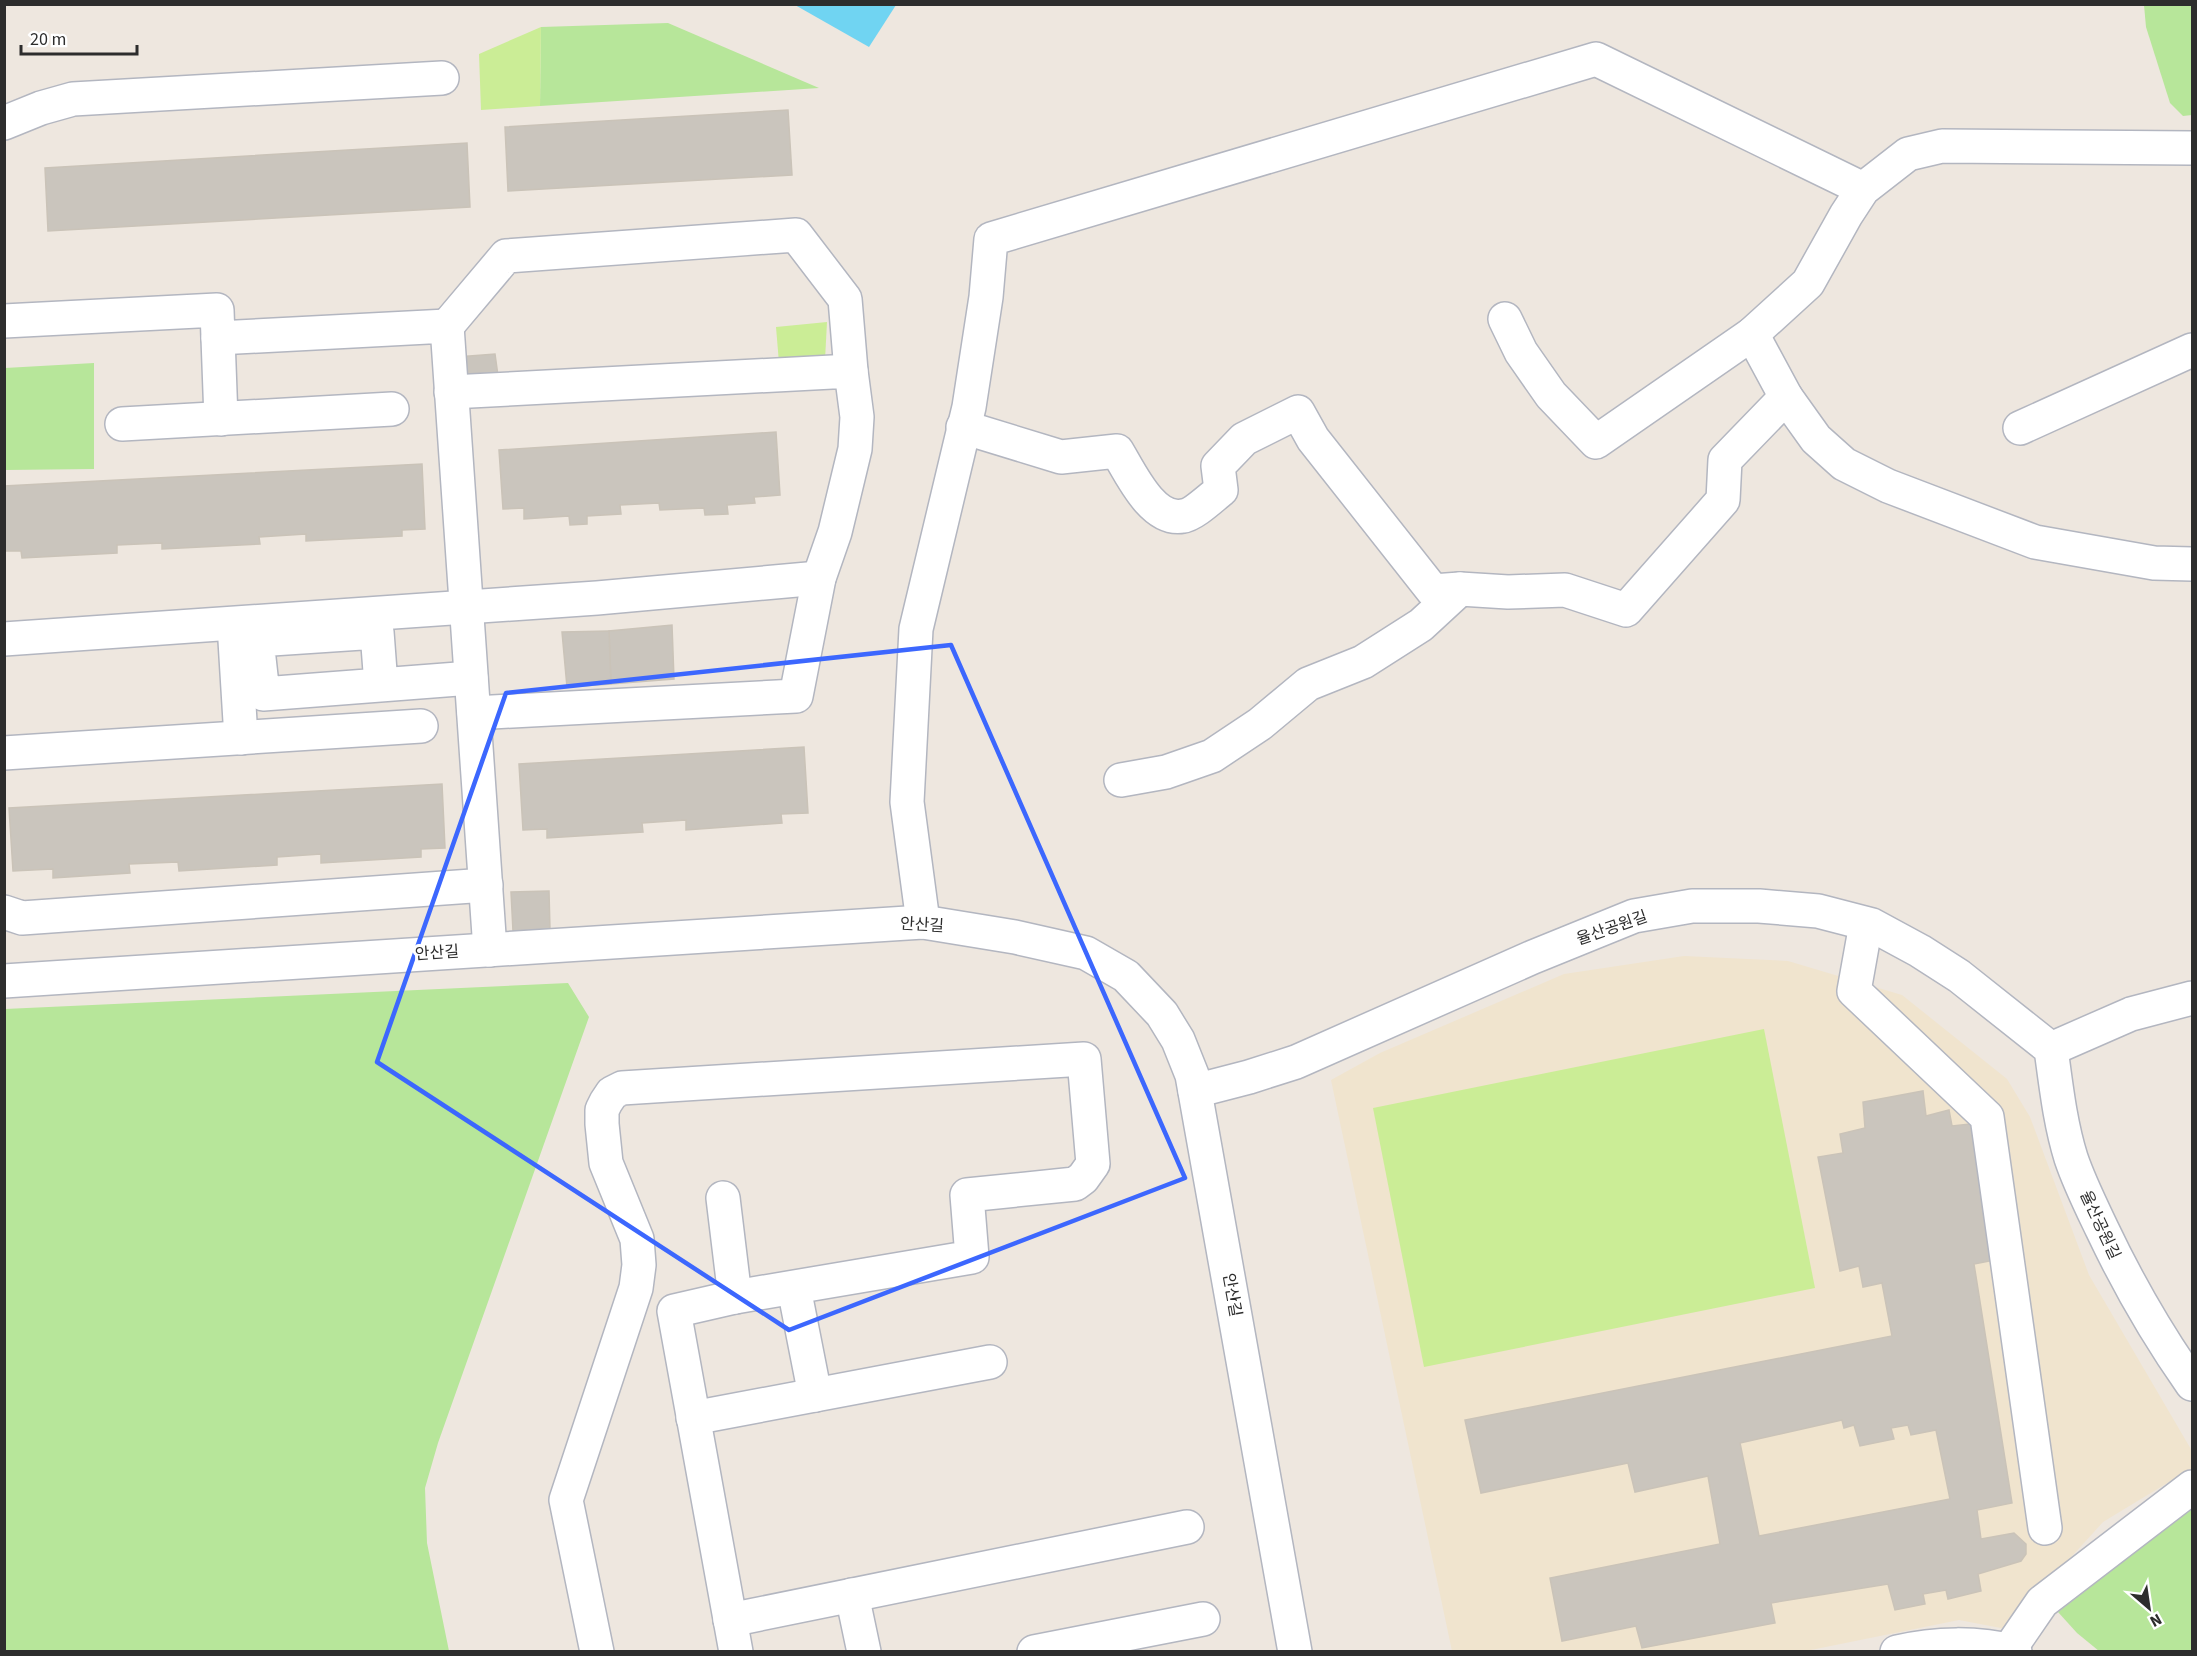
<svg xmlns="http://www.w3.org/2000/svg" width="2197" height="1656" viewBox="0 0 2197 1656" font-family="'Source Sans 3','Noto Sans KR',sans-serif">
<rect width="100%" height="100%" fill="#eee7df"/>
<!-- education -->
<path fill="#f0e4ce" d="M1684 956 1788 961 1902 995 2007 1079 2030 1117 2089 1275 2192 1451V1468L2103 1522 2006 1629 1959 1620 1801 1652 1452 1651 1331 1080 1380 1053 1564 974Z"/>
<!-- green -->
<g fill="#b7e69a">
<path d="M2144 5H2192V115L2183 116 2170 103 2146 27Z"/>
<path d="M668 23 819 88 540 106 541 27Z"/>
<path d="M94 363V469L5 470V368Z"/>
<path d="M568 983 589 1017 438 1443 425 1488 427 1543 449 1651H5V1009Z"/>
<path d="M2192 1508V1651H2099L2077 1633 2058 1612Z"/>
</g>
<!-- pitch -->
<g fill="#cbed96">
<path d="M541 27 540 106 481 110 479 54Z"/>
<path d="M827 322 825 360 779 363 776 327Z"/>
<path d="M1764 1029 1815 1288 1424 1367 1373 1108Z"/>
</g>
<!-- water -->
<path fill="#70d4f2" d="M795 5H896L869 47Z"/>
<!-- building -->
<g fill="#cac5bd" stroke="#cac3b8" stroke-width="1.5" fill-rule="evenodd">
<path d="M788 110 792 175 508 191 505 127Z"/>
<path d="M467 143 470 207 48 231 45 168Z"/>
<path d="M495 354 499 383 460 386 457 357Z"/>
<path d="M776 432 780 495 754 497 755 503 727 505 728 514 705 515 704 508 660 510 659 503 620 505 621 514 587 516V524L570 525 569 516 524 519V508L503 509 499 450Z"/>
<path d="M422 464 425 529 402 530V536L306 541V534L259 537 260 544 162 549V543L117 545V553L22 558 21 551H4V486Z"/>
<path d="M672 625 674 679 611 684 609 631Z"/>
<path d="M609 631 611 684 567 687 562 632Z"/>
<path d="M804 747 808 813 781 814 782 823 686 830V820L642 823 643 832 547 838V829L523 830 519 764Z"/>
<path d="M442 784 445 848 421 849V857L321 863V854L277 857V865L179 871 178 862 129 864 130 873 53 878V869L13 871 9 808Z"/>
<path d="M549 891 550 930 513 931 511 892Z"/>
<path d="M1923 1091 1926 1116 1949 1110 1952 1126 1979 1123 2000 1259 1974 1264 2012 1503 1977 1510 1981 1539 2014 1533 2026 1544V1554L2021 1561 1978 1574 1981 1591 1948 1599 1946 1590 1923 1594 1925 1604 1895 1610 1888 1584 1771 1603 1775 1623 1642 1648 1636 1626 1562 1641 1550 1578 1720 1544 1708 1476 1635 1492 1628 1463 1481 1493 1465 1420 1892 1336 1882 1283 1863 1287 1859 1266 1840 1271 1818 1157 1843 1153 1840 1134 1865 1128 1863 1102ZM1842 1420 1844 1428 1854 1425 1860 1446 1894 1439 1891 1428 1908 1425 1911 1435 1936 1430 1950 1499 1759 1536 1740 1443Z"/>
</g>
<g fill="none" stroke-linecap="round" stroke-linejoin="round">
<defs>
<g id="minor">
<path d="M4 123 41 108 73 99 442 78"/>
<path d="M1505 319 1521 352 1551 395 1596 442 1752 334 1808 283 1846 215 1863 189 1908 154 1942 146 2192 148"/>
<path d="M4 321 217 310 218 338 447 326 490 950"/>
<path d="M447 326 506 256 796 235 845 299 851 371"/>
<path d="M1752 334 1786 397 1816 439 1844 464 1888 486 2035 542 2154 563 2192 564"/>
<path d="M218 338 221 419"/>
<path d="M451 392 851 371 857 417 855 449 835 532 819 578 796 696 474 713"/>
<path d="M122 424 392 409"/>
<path d="M963 427 1061 457 1117 451C1130 472 1152 522 1183 516 1193 515 1212 497 1221 490L1218 466 1244 439 1298 412 1313 439 1433 591 1460 589 1508 592 1565 590 1626 610 1723 500 1725 460 1786 397"/>
<path d="M2020 428 2192 350"/>
<path d="M234 624 241 738"/>
<path d="M4 639 597 598 819 578"/>
<path d="M381 685 377 632 257 640 263 694 471 678"/>
<path d="M4 753 421 726"/>
<path d="M1121 780 1166 772 1212 756 1260 724 1308 684 1363 662 1421 625 1460 589"/>
<path d="M4 912 22 918 486 885"/>
<path d="M923 922 907 802 916 629 969 407 986 297 991 239 1596 59 1863 189"/>
<path d="M1866 924 1854 991 1987 1117 2045 1528"/>
<path d="M4 981 923 922 1015 937 1086 953 1126 976 1162 1014 1178 1040 1192 1075 1295 1652"/>
<path d="M2051 1049 2131 1014 2192 998"/>
<path d="M1195 1091 1249 1077 1296 1062 1533 957 1634 916 1692 906H1759L1818 911 1872 925 1920 951 1959 976 2051 1049C2056 1085 2060 1123 2071 1158 2079 1182 2091 1206 2102 1229 2129 1286 2156 1333 2192 1384"/>
<path d="M723 1198 735 1297"/>
<path d="M794 1288 815 1395"/>
<path d="M693 1418 990 1362"/>
<path d="M852 1595 864 1652"/>
<path d="M730 1620 1187 1527"/>
<path d="M2009 1650 2042 1602 2192 1487"/>
<path d="M597 1652 566 1500 636 1288 639 1265 637 1239 606 1163 602 1124V1110L606 1102 612 1093 622 1088 1084 1059 1093 1164 1083 1178 1075 1184 967 1195 972 1257 735 1297 674 1311 736 1652"/>
<path d="M1034 1652 1203 1619"/>
<path d="M1897 1652C1935 1643 1978 1642 2015 1652"/>
</g>
</defs>
<!-- minor casing -->
<use href="#minor" stroke="#b3b6c0" stroke-width="36"/>
<!-- minor -->
<use href="#minor" stroke="#fff" stroke-width="33"/>
</g>
<!-- marked area -->
<path fill="none" stroke="#3c67fe" stroke-width="4.5" stroke-linejoin="round" d="M951 645 1185 1178 789 1330 377 1062 506 693Z"/>
<g text-anchor="middle" dominant-baseline="central" stroke-width="6" stroke-linejoin="round" paint-order="stroke">
<!-- street labels -->
<g font-size="16" fill="#2d2d2d" stroke="#fff">
<text transform="translate(922 925) rotate(3)">안산길</text>
<text transform="translate(1612 928) rotate(-19)">율산공원길</text>
<text transform="translate(437 953) rotate(-4)">안산길</text>
<text transform="translate(2100 1225) rotate(65)">율산공원길</text>
<text transform="translate(1232 1295) rotate(80)">안산길</text>
</g>
</g>
<!-- border -->
<rect width="2197" height="1656" fill="none" stroke="#2d2d2d" stroke-width="12"/>
<!-- north arrow -->
<g transform="translate(2149 1608) rotate(151)" stroke="#ffffff" stroke-width="4.5" paint-order="stroke">
<path d="M0-4.5L10 22L0 15L-10 22Z" fill="#2d2d2d"/>
<text y="-9" font-size="16" font-weight="bold" text-anchor="middle" fill="#2d2d2d">N</text>
</g>
<!-- scale -->
<path d="M21 45v9h116v-9" fill="none" stroke="#2d2d2d" stroke-width="3"/>
<text x="30" y="45" font-size="18" fill="#2d2d2d" stroke="#ffffff" stroke-width="4.5" paint-order="stroke">20 m</text>
</svg>
